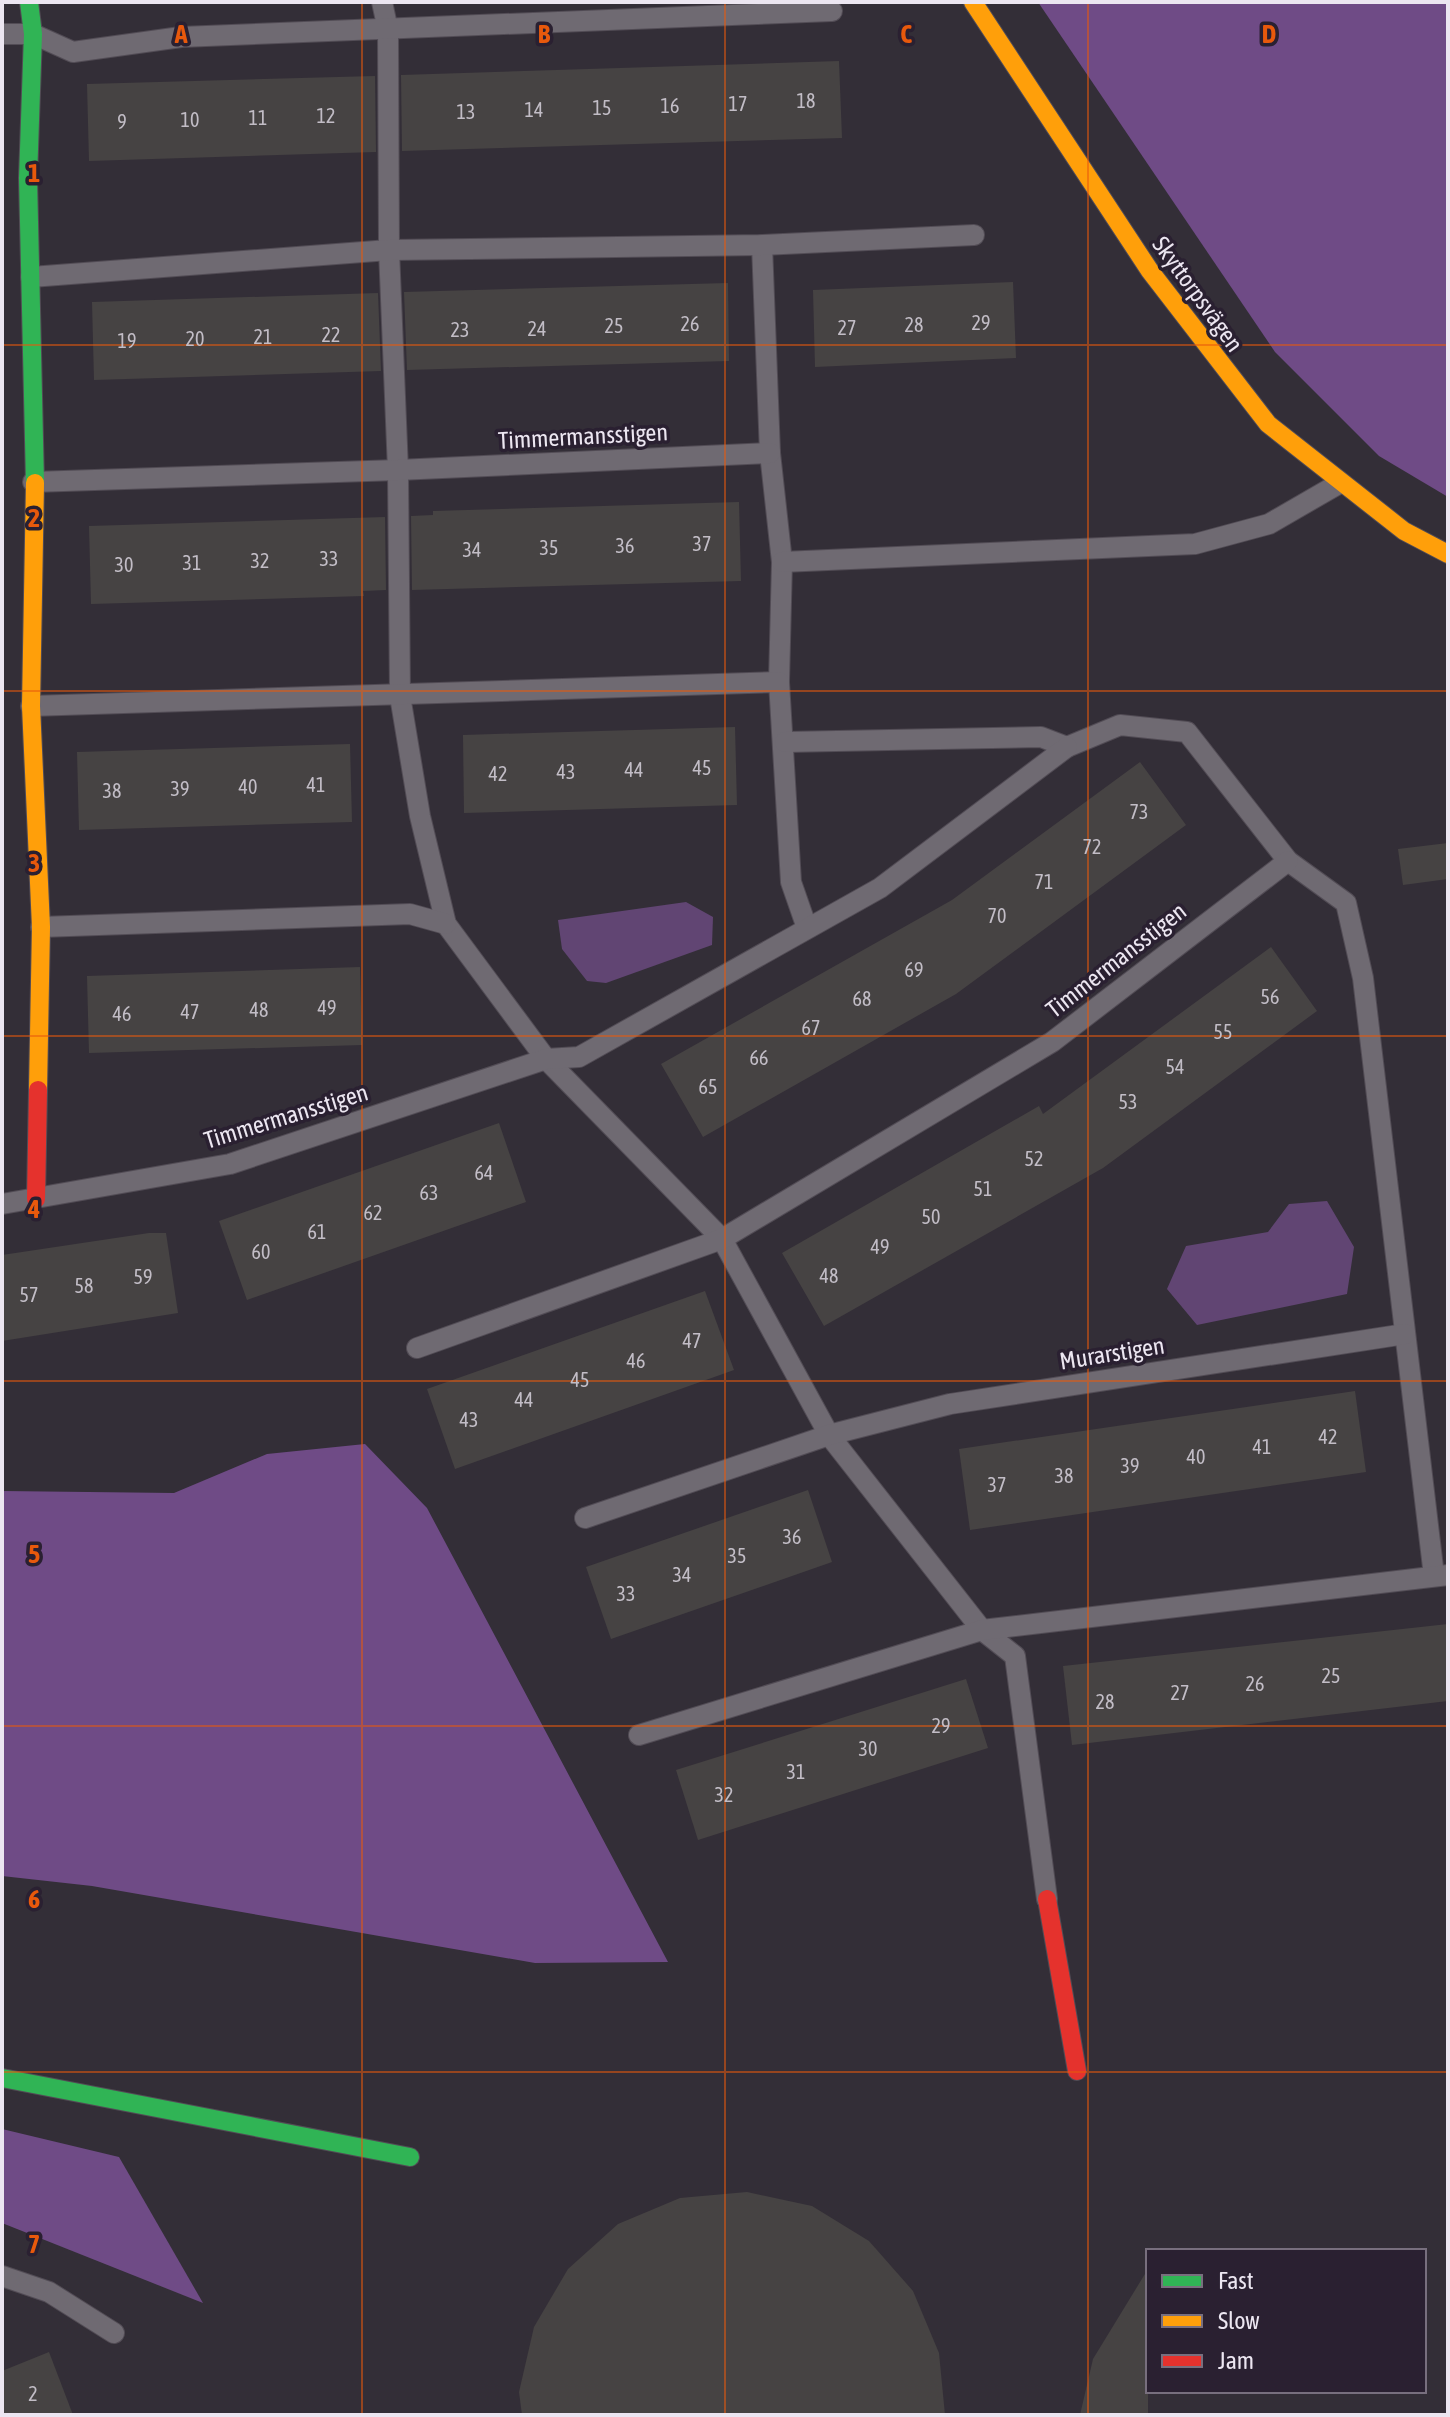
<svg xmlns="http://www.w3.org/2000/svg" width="1450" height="2417" viewBox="0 0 1450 2417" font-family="'Asap Condensed',sans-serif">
<rect width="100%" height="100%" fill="#332e37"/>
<!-- green -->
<g fill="#614573">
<path d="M686 902 713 917 712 945 606 983 587 981 562 949 558 920Z"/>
<path d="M1327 1201 1354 1247 1347 1294 1197 1325 1167 1289 1186 1246 1268 1232 1289 1204Z"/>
</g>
<!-- forest -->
<g fill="#6f4b86">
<path d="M1038 2H1448V497L1379 456 1275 352Z"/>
<path d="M365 1444 427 1508 668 1962 535 1963 92 1886 2 1876V1491L174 1493 267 1454Z"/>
<path d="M2 2129 119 2157 203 2303 2 2223Z"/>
</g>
<!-- building -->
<g fill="#464343">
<path d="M839 61 842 138 402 151 401 75Z"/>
<path d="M375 76 376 152 89 161 87 84Z"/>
<path d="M1013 282 1016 358 815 367 813 290Z"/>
<path d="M728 283 729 361 407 370 404 292Z"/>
<path d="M378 293 381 371 94 380 92 302Z"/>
<path d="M739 502 741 581 412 590 411 516 433 515V511Z"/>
<path d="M385 517 386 590 363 591 364 596 91 604 89 526Z"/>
<path d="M735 727 737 805 464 813 463 735Z"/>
<path d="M350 744 352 822 79 830 77 752Z"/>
<path d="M1140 762 1186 825 956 994 703 1137 661 1064 952 900Z"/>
<path d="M1448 843V879L1403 885 1398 849Z"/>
<path d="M1271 947 1317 1011 1103 1168 824 1326 782 1253 1039 1106 1043 1114Z"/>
<path d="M360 967 362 1045 89 1053 87 976Z"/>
<path d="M499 1123 526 1202 247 1300 219 1221Z"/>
<path d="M149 1233H166L178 1313 2 1341V1255Z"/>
<path d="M705 1291 734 1370 455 1469 427 1389Z"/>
<path d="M1355 1391 1366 1472 970 1530 959 1449Z"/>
<path d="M808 1490 832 1562 611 1639 586 1567Z"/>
<path d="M1448 1624V1701L1072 1745 1063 1666Z"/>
<path d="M966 1679 988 1748 698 1840 676 1770Z"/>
<path d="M747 2192 812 2206 869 2241 913 2291 939 2353 945 2415H522L519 2392 534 2327 568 2269 618 2224 680 2198Z"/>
<path d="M1148 2269V2415H1080L1093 2359Z"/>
<path d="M49 2352 73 2415H2V2371Z"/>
</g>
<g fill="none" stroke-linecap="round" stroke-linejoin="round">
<defs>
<g id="lane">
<path d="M382 2 388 30 389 250 398 470 400 696 420 816 446 924 546 1059 722 1239 829 1435 982 1630 1015 1656 1047 1899"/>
<path d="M2 34H33L73 52 181 37 832 11"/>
<path d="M762 245 770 453 782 562 779 682 791 882 807 928"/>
<path d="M31 277 389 250 762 245 974 235"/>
<path d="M33 482 398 470 770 453"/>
<path d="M782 562 1195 544 1269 524 1340 483"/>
<path d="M31 706 779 682"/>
<path d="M785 742 1041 737 1067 747 1120 725 1187 732 1288 861 1346 903 1363 978 1434 1576"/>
<path d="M41 927 410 914 446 924"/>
<path d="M2 1204 230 1164 546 1059 579 1057 880 888 1067 747"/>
<path d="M417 1348 722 1239 1052 1042 1288 861"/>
<path d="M585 1518 829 1435 950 1404 1405 1334"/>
<path d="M639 1735 982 1630 1448 1575"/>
<path d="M2 2276 49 2292 114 2333"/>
</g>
<g id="fast">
<path d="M29 2 33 34 28 178 35 483"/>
<path d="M2 2078 410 2157"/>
</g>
<g id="slow">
<path d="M973 2 1150 271 1268 424 1404 531 1448 554"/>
<path d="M35 483 31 706 41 927 38 1090"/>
</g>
<g id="jam">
<path d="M36 1199 38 1090"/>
<path d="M1047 1899 1077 2071"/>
</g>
</defs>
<!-- lane casing -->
<use href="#lane" stroke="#524c55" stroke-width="22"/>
<!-- fast casing -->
<use href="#fast" stroke="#524c55" stroke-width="20"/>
<!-- slow casing -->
<use href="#slow" stroke="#524c55" stroke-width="20"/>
<!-- jam casing -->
<use href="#jam" stroke="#524c55" stroke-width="20"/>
<!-- lane -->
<use href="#lane" stroke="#6f6a72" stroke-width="20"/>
<!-- fast -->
<use href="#fast" stroke="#30b455" stroke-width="18"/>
<!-- slow -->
<use href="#slow" stroke="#ff9f0a" stroke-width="18"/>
<!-- jam -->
<use href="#jam" stroke="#e5322d" stroke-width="18"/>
</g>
<!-- grid -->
<path fill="none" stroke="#e8590c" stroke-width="2" stroke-opacity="0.55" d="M362 2V2415M725 2V2415M1088 2V2415M2 345H1448M2 691H1448M2 1036H1448M2 1381H1448M2 1726H1448M2 2072H1448"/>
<g text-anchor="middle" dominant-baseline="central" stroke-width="7" stroke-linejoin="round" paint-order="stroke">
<!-- number labels -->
<g font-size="20" fill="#c2bdc6">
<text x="806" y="100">18</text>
<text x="738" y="103">17</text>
<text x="670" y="105">16</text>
<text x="602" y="107">15</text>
<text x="534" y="109">14</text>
<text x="466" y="111">13</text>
<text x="326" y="115">12</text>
<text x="258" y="117">11</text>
<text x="190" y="119">10</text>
<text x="122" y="121">9</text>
<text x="981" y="322">29</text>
<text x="690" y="323">26</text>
<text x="914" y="324">28</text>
<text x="614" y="325">25</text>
<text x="847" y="327">27</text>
<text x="537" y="328">24</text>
<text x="460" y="329">23</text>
<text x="331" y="334">22</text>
<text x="263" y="336">21</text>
<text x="195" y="338">20</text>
<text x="127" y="340">19</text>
<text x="702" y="543">37</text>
<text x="625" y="545">36</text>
<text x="549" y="547">35</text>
<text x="472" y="549">34</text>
<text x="329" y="558">33</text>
<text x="260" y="560">32</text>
<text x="192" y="562">31</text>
<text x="124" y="564">30</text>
<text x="702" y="767">45</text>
<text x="634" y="769">44</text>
<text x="566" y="771">43</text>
<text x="498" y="773">42</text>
<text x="316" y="784">41</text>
<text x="248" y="786">40</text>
<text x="180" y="788">39</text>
<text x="112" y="790">38</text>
<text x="1139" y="811">73</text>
<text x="1092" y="846">72</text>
<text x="1044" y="881">71</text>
<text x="997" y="915">70</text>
<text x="914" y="969">69</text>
<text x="1270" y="996">56</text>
<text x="862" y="998">68</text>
<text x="327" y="1007">49</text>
<text x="259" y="1009">48</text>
<text x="190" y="1011">47</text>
<text x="122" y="1013">46</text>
<text x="811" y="1027">67</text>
<text x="1223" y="1031">55</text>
<text x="759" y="1057">66</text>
<text x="1175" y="1066">54</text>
<text x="708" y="1086">65</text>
<text x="1128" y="1101">53</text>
<text x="1034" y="1158">52</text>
<text x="484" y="1172">64</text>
<text x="983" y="1188">51</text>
<text x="429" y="1192">63</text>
<text x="373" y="1212">62</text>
<text x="931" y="1216">50</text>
<text x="317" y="1231">61</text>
<text x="880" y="1246">49</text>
<text x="261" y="1251">60</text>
<text x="829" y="1275">48</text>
<text x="143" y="1276">59</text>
<text x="84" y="1285">58</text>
<text x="29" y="1294">57</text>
<text x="692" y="1340">47</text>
<text x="636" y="1360">46</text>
<text x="580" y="1379">45</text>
<text x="524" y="1399">44</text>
<text x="469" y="1419">43</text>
<text x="1328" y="1436">42</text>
<text x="1262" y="1446">41</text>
<text x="1196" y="1456">40</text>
<text x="1130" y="1465">39</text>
<text x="1064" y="1475">38</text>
<text x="997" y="1484">37</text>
<text x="792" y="1536">36</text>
<text x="737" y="1555">35</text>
<text x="682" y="1574">34</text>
<text x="626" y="1593">33</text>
<text x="1331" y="1675">25</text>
<text x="1255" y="1683">26</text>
<text x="1180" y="1692">27</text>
<text x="1105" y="1701">28</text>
<text x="941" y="1725">29</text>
<text x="868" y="1748">30</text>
<text x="796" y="1771">31</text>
<text x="724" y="1794">32</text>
<text x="33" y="2393">2</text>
</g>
<!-- street labels -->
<g font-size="24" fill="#ece6f1" stroke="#2a2031">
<text transform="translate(1198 294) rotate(54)">Skyttorpsvägen</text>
<text transform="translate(583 436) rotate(-3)">Timmermansstigen</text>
<text transform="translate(1116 960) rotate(-38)">Timmermansstigen</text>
<text transform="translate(286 1116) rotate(-17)">Timmermansstigen</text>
<text transform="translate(1112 1353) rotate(-9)">Murarstigen</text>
</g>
</g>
<g font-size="26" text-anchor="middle" font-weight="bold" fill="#e8590c" stroke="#2a2031" stroke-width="7" stroke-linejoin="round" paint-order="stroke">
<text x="181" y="43">A</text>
<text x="544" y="43">B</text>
<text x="906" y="43">C</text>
<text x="1269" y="43">D</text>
<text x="34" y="182">1</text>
<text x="34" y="527">2</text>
<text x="34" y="872">3</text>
<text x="34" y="1218">4</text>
<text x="34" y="1563">5</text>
<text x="34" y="1908">6</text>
<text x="34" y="2253">7</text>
</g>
<!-- border -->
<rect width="1450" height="2417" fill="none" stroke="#ece6f1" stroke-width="8"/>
<!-- legend -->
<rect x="1146" y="2249" width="280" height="144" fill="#2a2031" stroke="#786f7e" stroke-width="2"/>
<rect x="1162" y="2275" width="40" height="12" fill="#30b455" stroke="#786f7e" stroke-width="2"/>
<text x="1218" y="2289" font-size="24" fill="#ece6f1">Fast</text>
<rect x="1162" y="2315" width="40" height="12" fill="#ff9f0a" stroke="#786f7e" stroke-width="2"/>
<text x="1218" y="2329" font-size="24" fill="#ece6f1">Slow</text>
<rect x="1162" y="2355" width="40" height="12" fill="#e5322d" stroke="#786f7e" stroke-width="2"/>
<text x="1218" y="2369" font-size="24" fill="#ece6f1">Jam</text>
</svg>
